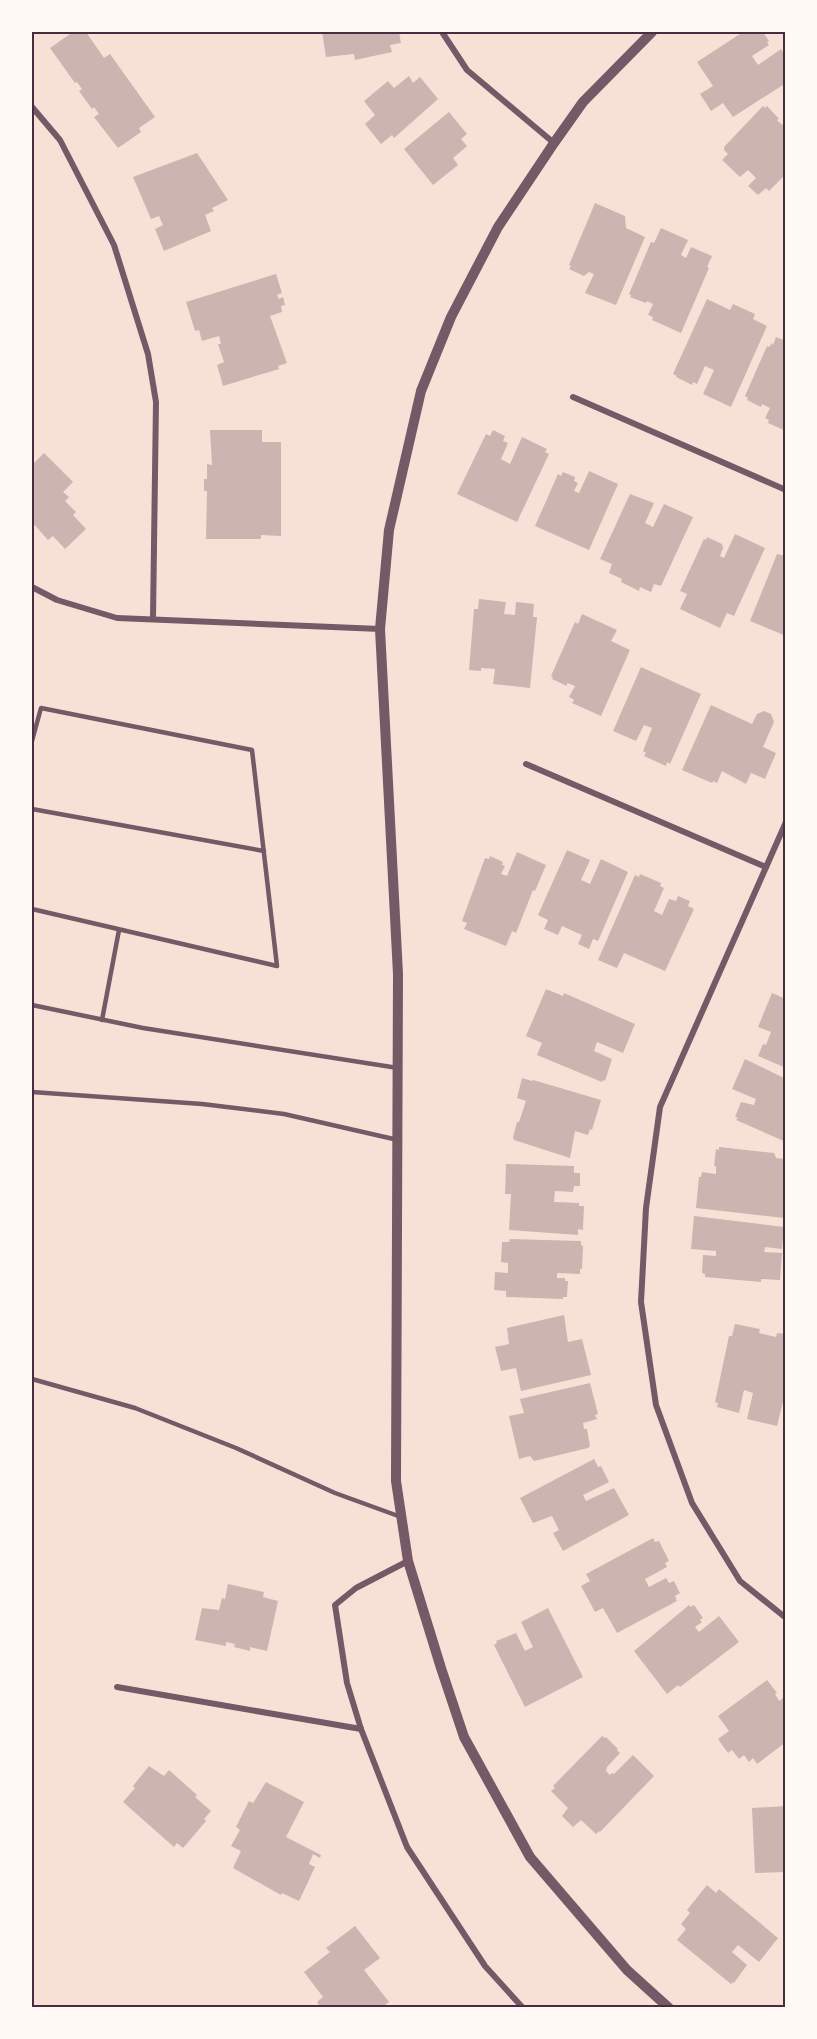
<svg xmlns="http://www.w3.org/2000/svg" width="817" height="2039" viewBox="0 0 817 2039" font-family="'Work Sans',sans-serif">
<rect width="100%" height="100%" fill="#f7e1d7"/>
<!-- building -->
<g fill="#ccb4b1">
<path d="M73 32H86L104 58 110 54 155 117 139 128 141 132 118 148 94 117 99 114 94 107 92 109 79 91 82 89 77 82 75 83 50 48Z"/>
<path d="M322 32H399L401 43 390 45 392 52 355 60 354 54 326 57Z"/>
<path d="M743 32H763L769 41 767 42 769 45 752 56 758 65 781 49 786 56V83L733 117 723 103 711 111 700 94 713 86 697 62Z"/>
<path d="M409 76 413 83 420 77 438 99 394 138 392 135 381 144 365 124 375 115 364 101 388 81 394 88Z"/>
<path d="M763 106 765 108 767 106 779 119 777 120 782 125 786 121V174L769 191 766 188 758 195 748 186 756 178 748 170 740 177 722 160 728 154 724 150V147Z"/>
<path d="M449 112 467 134 461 139 467 146 453 158 458 165 433 185 404 149Z"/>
<path d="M197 153 228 200 212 208 214 211 205 215 211 231 164 251 155 229 163 225 159 216 151 219 133 177Z"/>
<path d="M595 203 625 216 626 228 645 237 616 305 585 293 594 274 589 272 584 276 569 269 571 266 569 265Z"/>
<path d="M661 228 688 240 681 255 686 258 691 247 712 256 707 267 709 268 681 333 652 320 653 317 648 315 653 304 647 301 646 303 630 297 631 295 629 294 651 242 654 243Z"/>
<path d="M276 274 282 293 277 295 279 299 283 297 285 305 281 306 282 312 270 316 287 363 278 366 279 369 223 386 217 365 224 362 218 344H221L219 336 202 341 199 330 195 331 186 302Z"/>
<path d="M707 299 730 310 733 304 755 314 753 319 767 326 731 407 703 394 714 370 705 366 697 384 693 382 692 385 676 377 677 376 673 374Z"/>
<path d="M776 337 786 341V431L768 423 769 420 765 418 770 408 762 404 761 407 747 400 748 398 745 396 767 346 770 347 771 343 773 345Z"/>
<path d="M210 430H262V442H281V536L261 535V539H206L207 491H204V479H207V464L212 465Z"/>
<path d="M493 430 505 436 503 441 508 443 501 459 510 464 522 437 547 449 545 452 549 454 517 522 457 494 486 434 490 436Z"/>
<path d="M44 453 73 482 63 492 69 497 65 501 76 512 73 515 86 529 65 549 53 536 48 540 32 522V465Z"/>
<path d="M589 471 618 484 589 550 535 526 558 474 561 476 563 472 575 477 574 481 578 483 574 491 579 493Z"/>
<path d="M630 494 654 503 645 523 653 527 664 504 693 517 661 586 654 584 651 592 640 587 639 591 621 582 622 579 609 573 612 564 600 559Z"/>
<path d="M735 534 765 548 734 616 727 613 720 628 680 609 687 594 680 591 704 539 706 540 707 537 722 544 723 548 720 556 724 558Z"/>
<path d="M777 554 786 556V636L750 621Z"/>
<path d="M479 599 506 602 504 614 515 615 516 602 534 604 533 617H537L530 688 493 684 495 669 481 668V671L469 670 474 609H478Z"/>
<path d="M582 614 617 630 611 641 630 650 601 716 572 703 574 700 569 697 575 686 567 683V686L552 679 553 677 551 676 575 622 578 624Z"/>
<path d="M641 667 701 694 670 764 667 762 666 766 644 756 646 753 643 751 652 728 644 725 636 741 613 731Z"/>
<path d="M711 705 752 724 757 714 764 711 771 714 774 722 763 747 776 753 765 779 751 773 746 784 722 771 717 783 713 781 712 783 682 770Z"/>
<path d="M567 850 590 860 581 880 590 884 601 859 628 872 598 941 593 939 589 949 578 944 582 935 562 926 558 935 544 929 548 920 538 915Z"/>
<path d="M517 852 546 865 535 891 533 890 516 933 512 931 506 946 464 929 467 923 462 921 485 858 489 859 490 856 503 862 502 865 505 866 501 874 507 876Z"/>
<path d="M640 874 661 883 660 886 664 888 654 911 662 915 669 899 676 901 678 896 690 901 688 906 694 909 665 971 624 953 617 968 598 960 635 875 639 877Z"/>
<path d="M546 989 563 996 564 993 635 1024 623 1053 597 1042 594 1051 612 1059 605 1081 603 1080 602 1082 537 1055 542 1043 526 1036Z"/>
<path d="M772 993 786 999V1068L758 1056 763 1044 766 1045 771 1032 758 1027Z"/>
<path d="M745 1059 786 1079V1142L736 1120 738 1118 735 1117 741 1102 754 1105 756 1099 732 1089Z"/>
<path d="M522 1078 532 1081 533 1080 601 1100 592 1130 590 1129 588 1135 575 1131 570 1158 514 1140 513 1137 517 1122H519L526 1101 517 1098Z"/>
<path d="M719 1147 774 1153 776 1158 786 1159 784 1218 696 1208 699 1177H701L702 1172 716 1174V1166H714L716 1149 719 1150Z"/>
<path d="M506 1164 574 1166V1173H580V1186H574L573 1192 555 1191 554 1202 579 1203V1206H584L583 1230 578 1229V1235L509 1230 511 1194H505Z"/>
<path d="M694 1216 784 1227 782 1249 765 1247 764 1252 782 1253 780 1280 761 1279V1282L705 1277V1274L702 1273 703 1255 716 1256V1251L691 1249Z"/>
<path d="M510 1239 581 1241V1245L583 1246 582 1269H580V1274L557 1273V1278H565V1281H568L567 1297H563V1299L506 1297V1291L494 1290 495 1272 508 1273V1263L501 1262 502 1242H509Z"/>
<path d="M564 1315 568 1342 582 1339 591 1375 521 1391 516 1368 501 1371 495 1347 509 1344 507 1328Z"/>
<path d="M735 1324 760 1329 759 1333 776 1337 777 1333 786 1334V1390L777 1426 747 1419 753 1393 744 1390 739 1413 717 1407 718 1403 715 1402 729 1336H732Z"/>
<path d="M590 1383 598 1414 595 1415 597 1419 583 1423 584 1429H587L590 1446 588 1448 534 1461 530 1456 519 1459 509 1416 524 1413 520 1399Z"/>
<path d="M594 1459 598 1467 601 1466 609 1482 583 1495 586 1501 614 1488 629 1515 563 1551 553 1533 559 1530 552 1516 533 1523 520 1498Z"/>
<path d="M653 1538 655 1542 659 1541 669 1561 665 1563 667 1567 645 1579 649 1587 666 1578 669 1583 674 1581 680 1593 675 1596 677 1601 617 1633 603 1608 595 1612 581 1586 590 1581 586 1574Z"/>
<path d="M228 1584 264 1592 263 1597 278 1601 267 1651 250 1647V1651L234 1647 235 1644 226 1642V1646L195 1640 202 1608 219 1610 222 1598 225 1599Z"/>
<path d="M689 1605 690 1607 694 1605 703 1618 700 1620 702 1622 695 1627 699 1632 719 1616 739 1642 680 1687 678 1685 667 1694 634 1651Z"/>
<path d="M548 1608 583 1677 525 1707 494 1645 497 1643 496 1641 516 1633 525 1651 533 1647 521 1622Z"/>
<path d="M767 1680 777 1693 775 1694 779 1701 786 1696V1742L757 1764 753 1758 749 1762 744 1755 739 1759 732 1750 728 1753 718 1739 729 1731 718 1716Z"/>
<path d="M602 1736 605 1738 606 1737 618 1749 617 1750 620 1753 607 1767 606 1771 610 1775 612 1773 614 1774 633 1755 654 1776 600 1832 599 1831 596 1834 581 1820 573 1827 562 1816 568 1808 551 1791 555 1788 553 1786Z"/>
<path d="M149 1766 164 1776 169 1770 197 1795 195 1797 211 1811 204 1819 206 1821 183 1848 177 1843 174 1847 123 1802 135 1788 133 1786Z"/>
<path d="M266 1782 304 1802 286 1837 321 1855 320 1858 313 1854 309 1864 315 1867 299 1901 282 1893 281 1895 233 1868 241 1851 231 1846 240 1830 236 1827 249 1801 253 1803Z"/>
<path d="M786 1806V1872L755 1873 752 1808Z"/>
<path d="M707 1885 716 1893 719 1889 778 1938 759 1962 738 1945 732 1952 747 1965 734 1983 733 1982 731 1984 677 1940 686 1929 681 1924 690 1913 687 1910Z"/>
<path d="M355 1926 380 1958 364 1970 389 2002 381 2008H321L317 2002 323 1997 304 1972 330 1952 326 1948Z"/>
</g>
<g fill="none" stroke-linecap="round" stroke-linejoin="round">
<!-- service -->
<g stroke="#755966" stroke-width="4.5">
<path d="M32 741 41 708 252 750 277 966 32 909"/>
<path d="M32 809 264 851"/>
<path d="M32 1005 143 1028 398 1068"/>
<path d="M102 1020 119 930"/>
<path d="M32 1092 202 1104 284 1114 398 1140"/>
<path d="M32 1379 135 1408 236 1448 335 1493 401 1517"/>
</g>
<!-- minor -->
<g stroke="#755966" stroke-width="6">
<path d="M442 32 467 70 554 143"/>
<path d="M32 107 60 140 114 245 148 354 156 402 153 618"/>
<path d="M573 397 786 490"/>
<path d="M32 587 57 600 117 618 380 629"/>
<path d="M526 764 766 867"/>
<path d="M786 822 660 1107 646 1208 641 1302 656 1405 692 1503 740 1581 786 1618"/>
<path d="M408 1561 356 1588 335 1605 347 1683 361 1729 407 1847 485 1966 523 2008"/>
<path d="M117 1687 361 1729"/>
</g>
<!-- tertiary -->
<path stroke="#755966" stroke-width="10" d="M652 32 583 102 554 143 498 227 451 317 421 391 389 530 380 629 398 974 396 1481 408 1561 441 1668 464 1737 530 1857 627 1970 669 2008"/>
</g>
<!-- border -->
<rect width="817" height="2039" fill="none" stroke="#fffaf5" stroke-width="66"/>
<rect x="33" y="33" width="751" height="1973" fill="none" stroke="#4a2c40" stroke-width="2"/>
</svg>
